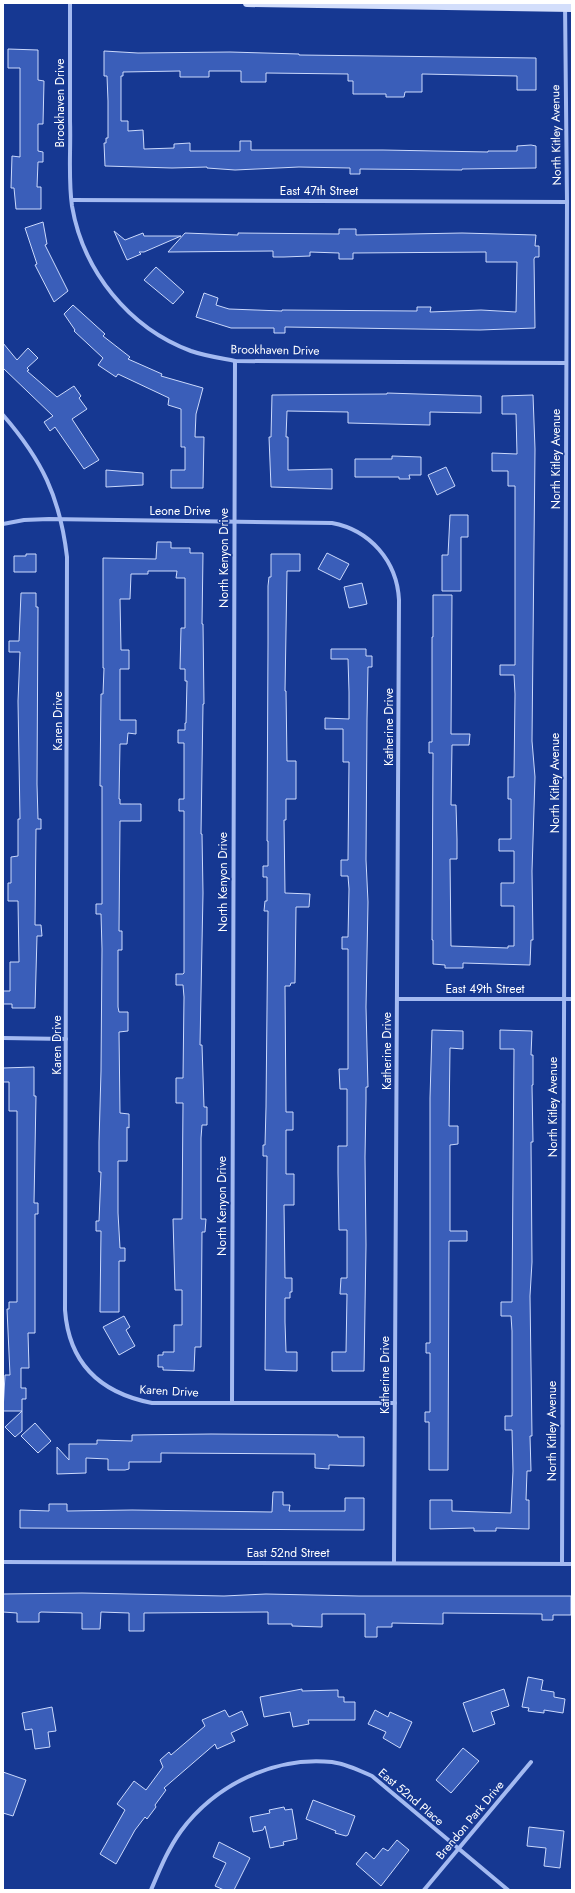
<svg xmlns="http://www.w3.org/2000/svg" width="575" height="1893" viewBox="0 0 575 1893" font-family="Jost,sans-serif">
<rect width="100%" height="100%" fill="#163892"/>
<!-- building -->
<g fill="#3a5eb9" stroke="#cbd9fc">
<path d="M8 49 38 50V80L44 81 43 124H38V151L43 152V162H38L37 187H41V209H16L14 188H11L12 156 20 157V68H8Z"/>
<path d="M104 51 138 53 230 52 299 54V55L536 58V90H517V76L422 74V92H405L404 97H386V94H353V81H348V74L266 73V82H241V71H209V77H180V71L123 72V76H121V121H128V131L143 130 144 149 174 148V144L190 143V151H240V141H251V150H383L488 152V151H517V146L531 145 536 146V168L462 169V170L360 169V174H350V168L299 167 235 170 207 168V167L172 168 105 166 104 143H106V138H108V101L107 76H104Z"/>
<path d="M43 222 47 244 45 245 68 291 54 302 35 265 37 264 25 228Z"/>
<path d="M339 229H356V235L462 233 536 235 535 246H539V257H535L534 259 535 328 480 330 285 327V333H274V328H231L196 317 204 293 218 298 216 305 229 309 282 311V310L417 311V307H431L430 312 481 310 516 312 517 262H486V252L353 253V259H339V253L310 252V256L284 257H273V251L168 252 185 233 238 235V233L339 234Z"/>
<path d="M114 231 125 240 143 233 144 236H181L144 252H139L141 254 127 260Z"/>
<path d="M156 267 184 292 173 304 144 280Z"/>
<path d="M73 305 105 334 103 336 130 357 128 359 162 374 161 376 203 388 196 414 195 437H204L203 488H171V470H185V447H181V409L168 405 169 398 118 374 116 377 98 365 103 358 74 331 75 330 64 314Z"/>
<path d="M3 343 17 360 28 348 38 358 27 368 29 370 27 371 57 397 74 386 81 396 79 398 87 409 72 419 99 460 84 469 55 427 50 431 44 422 53 416 3 368Z"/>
<path d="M387 393 481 396V413L430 412V425L348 423V412L287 411 286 437H288V470L332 469V489L271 487 269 437H271L272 395 387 394Z"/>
<path d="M533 395 535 449 532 741 535 777 532 871 533 940H531L530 965 463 963V968H445V965L433 964V940H432L433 753H429V742H432V637H433V595H452L451 734H470L469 745H452L451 805H456L457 839V859H450L451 946 508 948V946H514V906H501V883H514V851H499V839H511V799H508V777H514L515 694 514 675H500V665H515V486H508V471H492V453L517 454 516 414H502V396Z"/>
<path d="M392 456 421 457V475H409L410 479H399V477H355V459H392Z"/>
<path d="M446 467 455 486 437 495 428 475Z"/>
<path d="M106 470 143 473V485L106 487Z"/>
<path d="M450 515H468V537H461V591H442V555H448Z"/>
<path d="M157 542H171V548H190V553H203L202 624H203L204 704H203L201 834H202L203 893 200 1045H202L204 1107H207V1125H202L201 1138V1219H206L205 1232H202L201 1347H195L194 1371 163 1370V1367H158V1355H163V1352H174V1325H182V1290H175L173 1219H182L183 1103H176V1078H183L184 997 183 985H176V974H183L184 973V811H179V799H184V743H178V730H185V723H186L187 681H185V669H180L181 628H185V578H176L177 571H148V574H131L130 599H120L121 650H129V669H120V720H136V734L128 733 127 744H120L119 799H120V804H141V821H120L119 931H122V950H118V1007L119 1012H128V1031L119 1032 120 1113 129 1114V1128L127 1127V1161H118V1213L120 1248H125V1261H119V1312H100L101 1231H96V1221H99L101 1172H99V1142L101 1071 102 949 101 914H96V904H102V786H100L101 694H103L104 668H103V558L156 559Z"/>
<path d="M327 553 349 564 340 580 318 569Z"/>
<path d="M26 554H36V572H14V556H26Z"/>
<path d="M271 554H300V571H287L285 691H286L287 761H296V799H286V820H284L285 893 310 894 309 907H296L295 983H291L290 986H285L286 1112H293V1130H286V1174H294V1205H284L285 1278H292V1292H290V1298H285V1322L286 1352H297V1371L265 1370 267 1156H263V1145H265L266 1107 268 911H264L265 901H267V877H263V866H268V841H267L268 643V586L269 577H271Z"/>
<path d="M362 583 367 604 349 608 344 587Z"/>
<path d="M21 593H36V607H38L37 784 38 819H41V829H36L35 925H41L42 936H37L35 1008H12V1004H3V991H10V962H19L18 901H8V883H11V857L18 856V819H20L18 701 20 652H9V641H19Z"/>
<path d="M331 649H366V656H372V667H368L367 719 366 860 368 902 366 1007 368 1087H366V1100L365 1157 366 1245 364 1371H332V1352H346L347 1294H340L341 1278H347V1230H339L338 1173V1146H347V1089H340L339 1069H348V949H342V937H348L349 889 348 876H341V860H348L349 762H343V729H325V718L349 719V692L348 659H331Z"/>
<path d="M432 1030 463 1031V1049L450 1048 449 1126H458V1144L450 1145V1231H467V1241H449L448 1470H429V1422H425V1412H430V1353H426V1343H430V1098Z"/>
<path d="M500 1030 532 1031 531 1055H533V1085H532L533 1142H531L532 1262 530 1296 532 1436H530L531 1471H527L526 1500H529V1529L496 1528V1531H474V1528L430 1529V1500H452V1511L511 1513 513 1471 512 1430H505V1416H512V1331L511 1316H501V1302H512L514 1049H500Z"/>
<path d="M34 1067V1096H36L34 1203H38V1214H35V1333H28L29 1368H21V1388H26V1399H22V1431L15 1437 5 1427 22 1411H3L5 1375H10L7 1309H9V1302H17V1111H9V1082H3V1068Z"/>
<path d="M124 1316 130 1327 126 1330 135 1346 119 1355 103 1327Z"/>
<path d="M35 1423 51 1441 38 1453 21 1436Z"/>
<path d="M211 1434 338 1435V1437H364V1466L329 1465V1469L315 1468V1454L161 1453V1462H129V1469L125 1470H108V1459L86 1458V1473L57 1474V1447L69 1460V1444H97V1440L132 1441V1435Z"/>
<path d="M273 1492H283V1505H290L289 1511H345V1498H364V1530L20 1528V1510L49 1511V1504H67V1511L132 1510 272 1512Z"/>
<path d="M82 1593 224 1596 266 1594 359 1596H571V1615H553V1620H542V1614L443 1613V1624L392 1623V1627H377V1637H365V1614H322V1627L292 1626V1624H268V1612L144 1613V1631H129V1613L101 1612 100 1629H82V1613L41 1612 39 1613V1622H17V1613L3 1612V1594Z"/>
<path d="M528 1677 543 1680 541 1690 554 1692V1697L565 1699 563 1713 544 1710V1713L528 1711 529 1708 522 1707Z"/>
<path d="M302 1689V1691L338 1690V1697H344V1702H355V1720H308L309 1724 293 1727 290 1712 264 1717 260 1697Z"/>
<path d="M504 1689 509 1706 491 1712 495 1724 473 1732 463 1703Z"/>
<path d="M52 1707 56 1731 48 1732 50 1747 35 1749 32 1729 25 1730 22 1713Z"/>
<path d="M225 1710 229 1717 242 1711 248 1725 231 1733 235 1741 217 1749 215 1744 164 1788 166 1790 155 1805 156 1807 147 1819 145 1817 135 1830 116 1864 100 1854 125 1810 117 1804 134 1781 146 1790 163 1767 160 1760 169 1752 171 1755 205 1726 202 1720Z"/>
<path d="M375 1710 388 1717 390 1712 412 1722 400 1748 383 1738 386 1732 368 1724Z"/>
<path d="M463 1748 479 1761 451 1793 436 1780Z"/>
<path d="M3 1772 26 1780 13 1816 3 1813Z"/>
<path d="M313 1800 355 1816 348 1835 346 1836 335 1833 336 1831 306 1819Z"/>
<path d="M284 1807 285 1810 292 1809 297 1839 283 1842 284 1845 270 1848 265 1826 263 1830 253 1832 250 1817 270 1813 269 1810Z"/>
<path d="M529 1827 564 1831 560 1868 544 1866 546 1848 527 1846Z"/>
<path d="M397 1840 409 1850 381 1886 356 1864 366 1852 374 1859 383 1848 388 1851Z"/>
<path d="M219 1842 250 1858 234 1890H224L215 1886 226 1863 213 1857Z"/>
</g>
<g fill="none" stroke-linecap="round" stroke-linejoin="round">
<!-- minor -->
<g stroke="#a4baf1" stroke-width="4">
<path d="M70 3C70 42 70 82 70 121 71 149 68 178 72 206 83 271 129 328 191 351 206 356 220 358 235 361L566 363"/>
<path d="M72 200 567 202"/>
<path d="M3 415C42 460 60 497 67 557L65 1310C69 1364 101 1393 152 1403H395"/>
<path d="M3 524 24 520 49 519 332 523C370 530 397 561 399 600L394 1563"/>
<path d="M398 999H572"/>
<path d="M3 1038 66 1039"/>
<path d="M232 1403 235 361"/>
<path d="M3 1562 572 1564"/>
<path d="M562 1564 567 202 565 3"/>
<path d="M151 1890C160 1869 168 1849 181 1831 215 1785 274 1756 332 1762 346 1764 359 1770 372 1776L508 1890"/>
<path d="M424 1890 531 1762"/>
</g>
<!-- secondary -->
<path stroke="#d3defb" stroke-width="8" d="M247 3 572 8"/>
</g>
<g text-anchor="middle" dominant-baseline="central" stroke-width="3" stroke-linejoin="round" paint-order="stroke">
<!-- street labels -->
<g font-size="12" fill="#fff" stroke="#163892">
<text transform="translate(60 103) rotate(-90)">Brookhaven Drive</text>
<text transform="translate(556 135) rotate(-91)">North Kitley Avenue</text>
<text x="319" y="191">East 47th Street</text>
<text transform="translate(275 350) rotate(1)">Brookhaven Drive</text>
<text transform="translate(556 459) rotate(-90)">North Kitley Avenue</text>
<text x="180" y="511">Leone Drive</text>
<text transform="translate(224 558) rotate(-90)">North Kenyon Drive</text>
<text transform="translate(58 721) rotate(-90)">Karen Drive</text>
<text transform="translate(389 727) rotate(-90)">Katherine Drive</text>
<text transform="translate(555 783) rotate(-90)">North Kitley Avenue</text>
<text transform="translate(223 882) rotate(-90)">North Kenyon Drive</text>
<text x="485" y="989">East 49th Street</text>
<text transform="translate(57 1045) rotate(-90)">Karen Drive</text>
<text transform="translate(387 1051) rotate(-90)">Katherine Drive</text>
<text transform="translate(553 1107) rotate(-90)">North Kitley Avenue</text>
<text transform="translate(222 1206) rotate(-90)">North Kenyon Drive</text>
<text transform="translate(385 1375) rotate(-90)">Katherine Drive</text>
<text transform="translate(169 1391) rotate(3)">Karen Drive</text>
<text transform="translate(552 1431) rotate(-90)">North Kitley Avenue</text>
<text x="288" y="1553">East 52nd Street</text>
<text transform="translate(411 1797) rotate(40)">East 52nd Place</text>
<text transform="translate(470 1820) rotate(-50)">Brendon Park Drive</text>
</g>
</g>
<!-- border -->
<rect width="575" height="1893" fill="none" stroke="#ffffff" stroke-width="8"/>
</svg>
